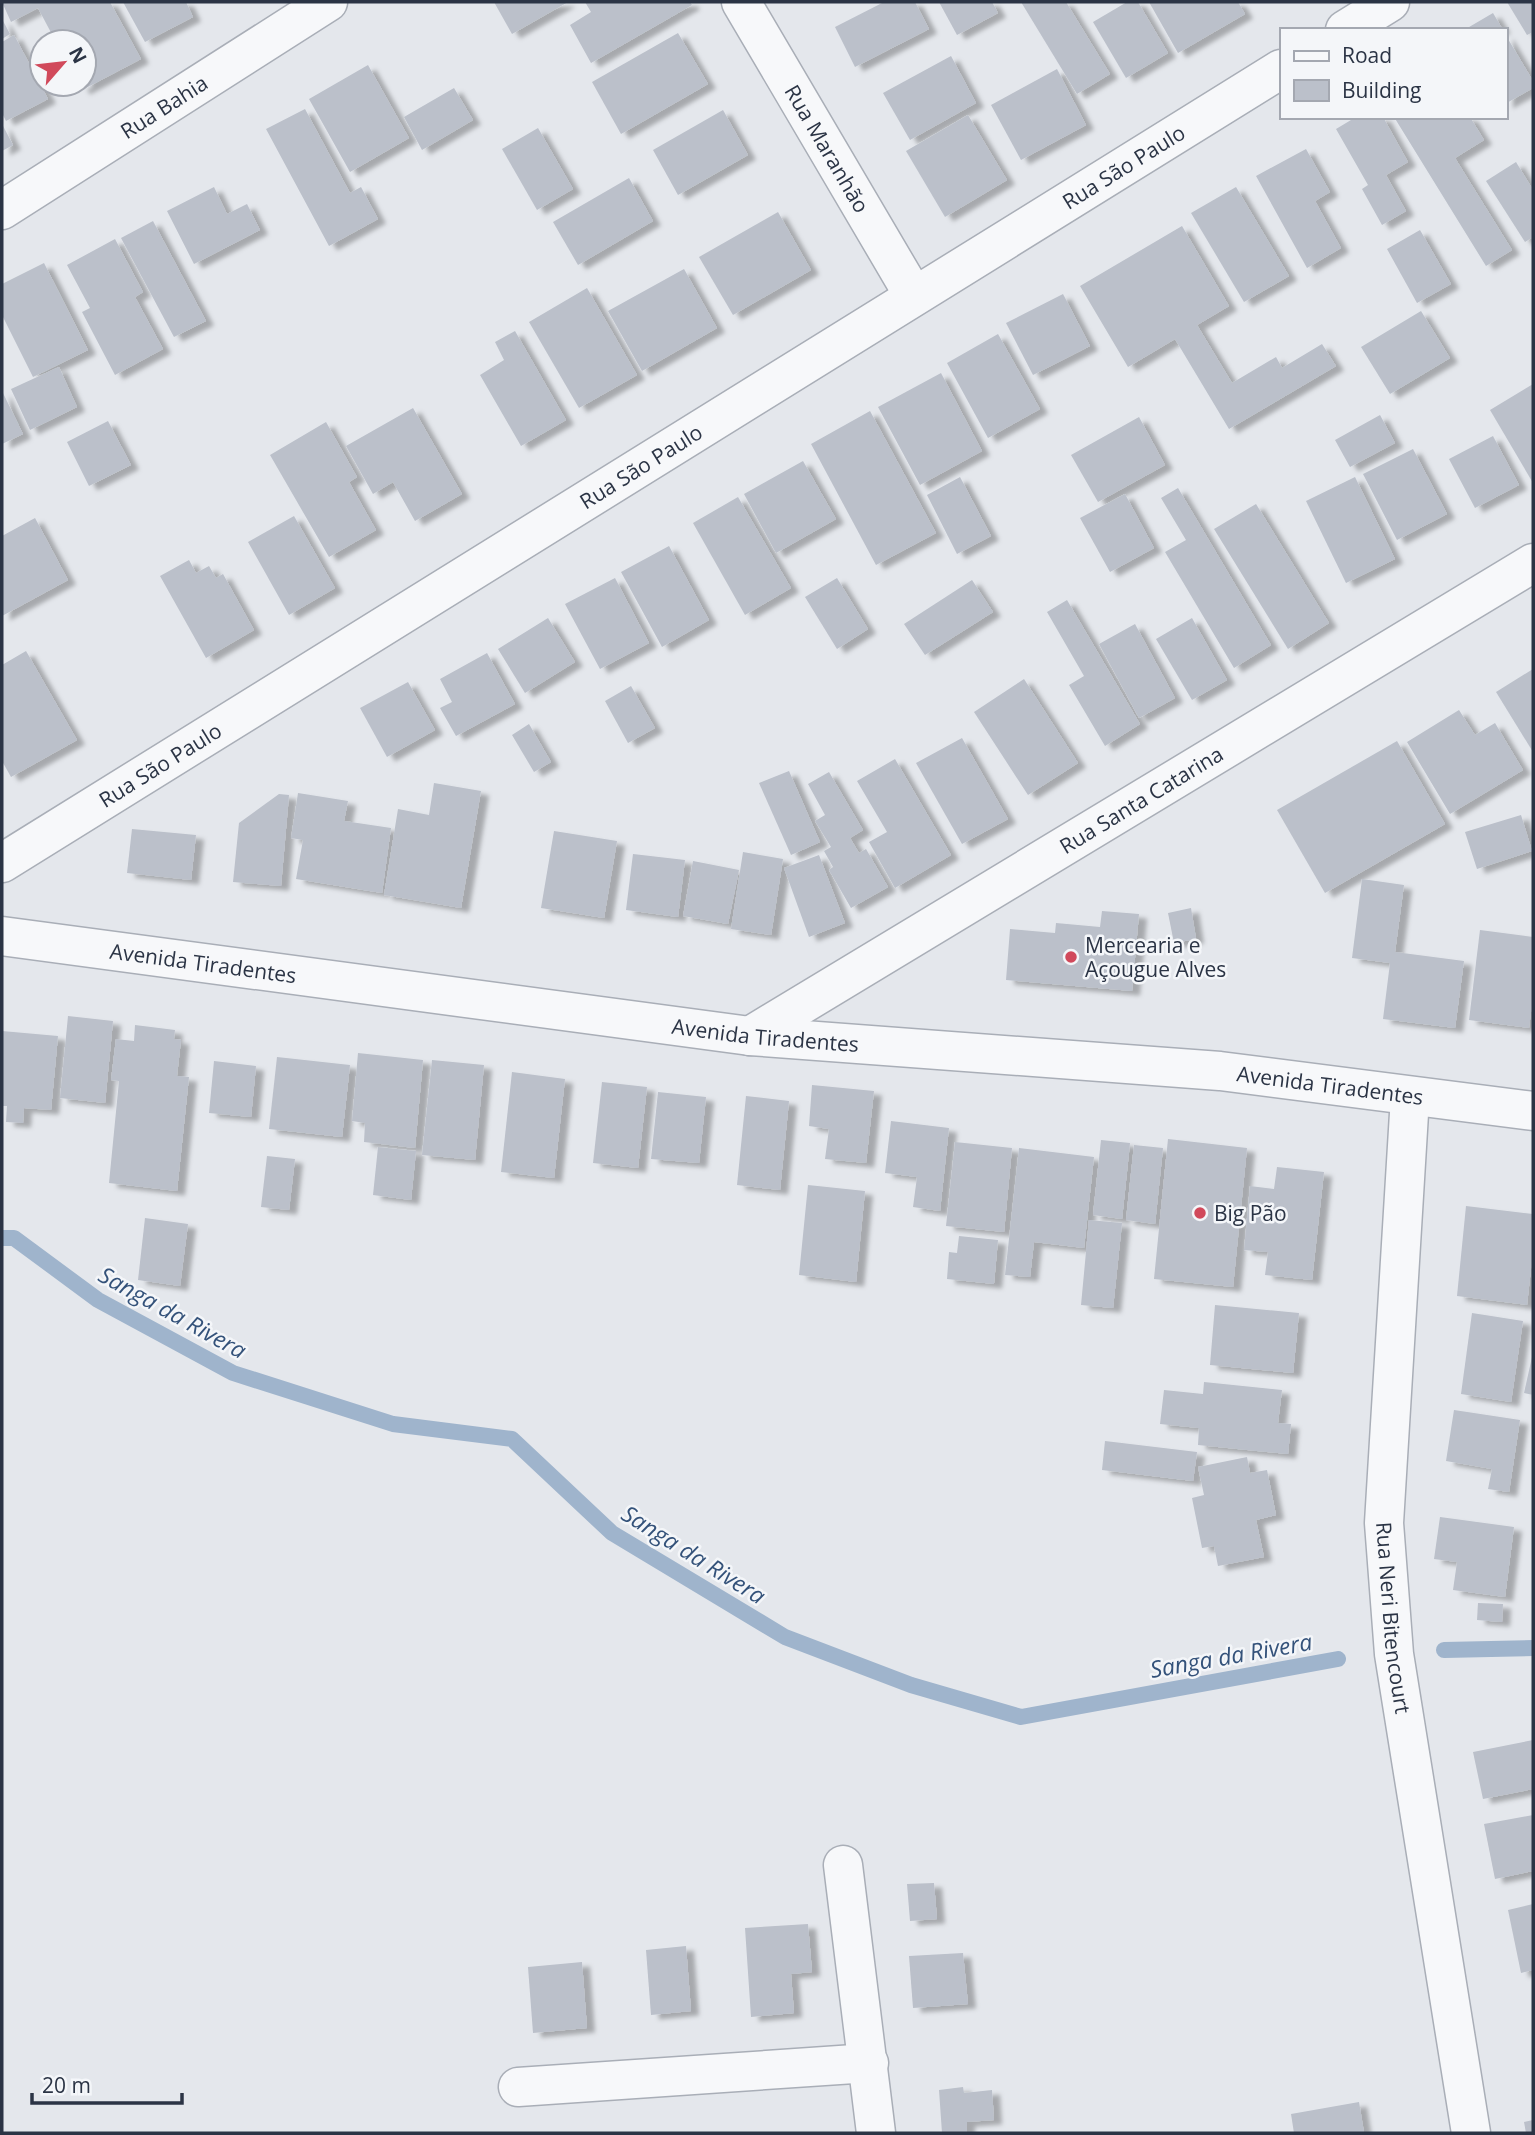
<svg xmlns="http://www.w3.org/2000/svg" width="1535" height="2135" viewBox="0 0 1535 2135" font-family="'Open Sans',sans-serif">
<defs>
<filter id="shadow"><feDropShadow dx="8" dy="4.5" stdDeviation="2" flood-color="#0004"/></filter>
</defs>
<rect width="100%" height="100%" fill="#e4e7ec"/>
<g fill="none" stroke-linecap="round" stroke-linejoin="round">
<!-- stream -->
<g stroke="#9fb4cc" stroke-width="16">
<path d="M2 1238H14L98 1300 233 1373 393 1424 512 1439 612 1533 785 1637 911 1685 1021 1717 1338 1659"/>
<path d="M1444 1650 1533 1648"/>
</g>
</g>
<!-- building -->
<g fill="#bbc0ca" filter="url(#shadow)">
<path d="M2 2H110L141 59 82 90 79 84H84V42H56L38 8 11 22Z"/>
<path d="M123 2H186L193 17 145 42Z"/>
<path d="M494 2H568L512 34Z"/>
<path d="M585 2H690L692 5 591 63 570 25 591 12Z"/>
<path d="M884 2H915L929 29 855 67 835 27Z"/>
<path d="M939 2H992L998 13 957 35Z"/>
<path d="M1021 2H1066L1110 74 1077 94Z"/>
<path d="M1127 2H1138L1168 53 1126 78 1093 22Z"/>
<path d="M1149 2H1238L1245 14 1178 53Z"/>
<path d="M1507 2H1533V32L1527 35Z"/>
<path d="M1493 13 1503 30H1464Z"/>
<path d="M2 19 10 34 2 39Z"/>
<path d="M678 33 708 84 621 134 592 82Z"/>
<path d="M1505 34 1533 81V88L1505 104Z"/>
<path d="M14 35 48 99 6 121 2 113V42Z"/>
<path d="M951 56 976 103 910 140 883 93Z"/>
<path d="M368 65 409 138 350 172 309 99Z"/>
<path d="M1057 69 1086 125 1021 160 991 105Z"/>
<path d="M454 88 473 120 422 150 404 117Z"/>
<path d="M305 109 350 193 361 187 378 219 329 246 266 129Z"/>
<path d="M723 110 748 155 678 195 653 150Z"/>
<path d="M968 115 1007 180 945 217 906 151Z"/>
<path d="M1356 117H1383L1408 162 1386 175 1406 211 1382 225 1362 189 1368 185 1336 129Z"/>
<path d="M1394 117H1470L1484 140 1455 158 1512 250 1486 266Z"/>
<path d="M2 124 13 145 2 151Z"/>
<path d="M538 128 573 189 537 210 502 149Z"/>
<path d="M1306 149 1330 192 1315 201 1341 248 1307 268 1256 176Z"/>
<path d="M1516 162 1533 190V237L1525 242 1486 181Z"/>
<path d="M629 178 653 221 578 265 553 222Z"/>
<path d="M214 187 227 214 247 204 260 230 194 264 167 211Z"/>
<path d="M1236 187 1289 276 1244 302 1191 213Z"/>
<path d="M778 212 811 270 733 315 699 257Z"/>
<path d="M153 221 206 321 174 337 121 238Z"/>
<path d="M1182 226 1229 306 1197 325 1232 383 1276 357 1282 368 1322 344 1336 366 1229 429 1175 339 1128 367 1080 286Z"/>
<path d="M1420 230 1451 284 1417 303 1387 249Z"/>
<path d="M115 239 143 292 135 297 163 349 115 375 82 312 90 308 67 265Z"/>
<path d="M44 263 88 350 33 377 2 315V284Z"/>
<path d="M684 269 717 328 642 371 608 311Z"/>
<path d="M587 288 637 375 579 408 529 322Z"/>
<path d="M1063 294 1090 346 1033 375 1006 323Z"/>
<path d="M1421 311 1450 358 1390 394 1361 347Z"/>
<path d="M515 331 566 420 521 446 480 375 504 360 495 342Z"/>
<path d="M998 334 1040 409 988 438 947 363Z"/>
<path d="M59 367 77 407 30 430 11 389Z"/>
<path d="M941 373 982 451 920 485 878 407Z"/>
<path d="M1533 384V483L1490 410Z"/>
<path d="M2 391 23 434 2 444Z"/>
<path d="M413 408 462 494 415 521 393 482 373 494 346 446Z"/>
<path d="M870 411 936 533 876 565 811 444Z"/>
<path d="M1380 415 1395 443 1350 467 1335 440Z"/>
<path d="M1139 417 1165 465 1098 502 1071 455Z"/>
<path d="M108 421 131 465 89 486 67 442Z"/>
<path d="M326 422 357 477 349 482 376 530 329 557 270 455Z"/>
<path d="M1493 436 1519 485 1475 508 1449 459Z"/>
<path d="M1413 449 1447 514 1397 540 1363 474Z"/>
<path d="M803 461 836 519 776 553 744 494Z"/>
<path d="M960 477 991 536 957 554 927 495Z"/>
<path d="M1355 477 1395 559 1346 583 1306 501Z"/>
<path d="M1178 488 1271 645 1234 668 1165 552 1186 540 1161 498Z"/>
<path d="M1125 494 1154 548 1110 572 1080 518Z"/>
<path d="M738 497 791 588 745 615 693 523Z"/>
<path d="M1256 504 1329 623 1288 649 1214 529Z"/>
<path d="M294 516 335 588 289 615 248 542Z"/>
<path d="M35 518 68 580 2 616V536Z"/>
<path d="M669 546 709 620 662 647 621 572Z"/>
<path d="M189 560 196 573 209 566 216 578 223 574 254 630 206 658 160 576Z"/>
<path d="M615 578 649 643 600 669 565 604Z"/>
<path d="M837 578 868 629 837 649 805 597Z"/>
<path d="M972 580 993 612 925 655 904 624Z"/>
<path d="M1067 600 1140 724 1105 746 1069 685 1084 676 1047 612Z"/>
<path d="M548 618 575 662 525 693 498 649Z"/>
<path d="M1192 618 1227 680 1192 700 1156 639Z"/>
<path d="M1135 624 1175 698 1139 718 1099 644Z"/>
<path d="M26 651 77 740 11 777 2 761V665Z"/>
<path d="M487 653 515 704 456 736 440 708 452 702 440 679Z"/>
<path d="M1533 669V752L1496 692Z"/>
<path d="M1024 679 1078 763 1028 795 974 712Z"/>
<path d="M408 682 435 730 387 757 360 708Z"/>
<path d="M631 686 655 728 628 743 605 701Z"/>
<path d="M1459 710 1475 735 1495 723 1523 770 1450 814 1407 742Z"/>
<path d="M529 724 551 762 534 772 512 735Z"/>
<path d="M962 738 1008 819 962 844 916 763Z"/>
<path d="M1397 741 1445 824 1325 893 1277 810Z"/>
<path d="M895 759 951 855 895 888 869 842 887 832 857 781Z"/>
<path d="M789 771 820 842 791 855 759 783Z"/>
<path d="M829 772 863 830 850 838 859 853 866 849 888 887 851 908 829 870 833 867 824 851 831 847 815 821 825 815 808 784Z"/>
<path d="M434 783 481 791 461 908 384 895 398 809 429 815Z"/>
<path d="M298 793 348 801 344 821 391 828 382 893 296 879 303 840 291 838Z"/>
<path d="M279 794 289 795 281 886 233 882 239 823Z"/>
<path d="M1521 815 1532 851 1477 869 1465 832Z"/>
<path d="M132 829 196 835 191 880 127 873Z"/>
<path d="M554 831 617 841 604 918 541 908Z"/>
<path d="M743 852 783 859 771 935 731 929Z"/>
<path d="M633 854 685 860 678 917 626 910Z"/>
<path d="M819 855 845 923 809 937 784 868Z"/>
<path d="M693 861 739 870 728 924 683 916Z"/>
<path d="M1362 879 1404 885 1395 952 1464 961 1455 1028 1383 1019 1390 963 1352 958Z"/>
<path d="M1191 908 1196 939 1174 943 1168 913Z"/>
<path d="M1102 911 1139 914 1132 991 1006 980 1010 929 1055 933 1056 923 1100 927Z"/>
<path d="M1480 930 1533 937V996L1529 1028 1469 1020Z"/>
<path d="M68 1016 113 1021 105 1103 60 1098Z"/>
<path d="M135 1025 175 1030 174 1039 181 1040 177 1076 189 1077 177 1191 109 1183 119 1081 111 1080 116 1039 134 1041Z"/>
<path d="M2 1031 58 1036 51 1110 24 1108 23 1123 6 1122 7 1106H2Z"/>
<path d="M358 1053 423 1060 415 1148 364 1142 365 1123 352 1121Z"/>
<path d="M277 1057 350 1065 342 1137 269 1129Z"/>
<path d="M432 1060 484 1065 475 1160 422 1155Z"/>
<path d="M214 1061 256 1066 251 1117 209 1113Z"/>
<path d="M512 1072 565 1079 554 1178 501 1172Z"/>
<path d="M602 1082 647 1087 638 1168 593 1163Z"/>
<path d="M812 1085 874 1091 866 1163 825 1159 829 1129 809 1126Z"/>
<path d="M658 1092 706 1097 699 1163 651 1159Z"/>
<path d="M746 1096 789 1101 780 1190 737 1185Z"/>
<path d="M891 1121 949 1128 940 1211 913 1207 917 1177 885 1173Z"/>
<path d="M1168 1139 1247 1148 1233 1287 1154 1279Z"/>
<path d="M1101 1140 1130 1143 1122 1219 1093 1215Z"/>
<path d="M955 1142 1012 1148 1004 1232 946 1226Z"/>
<path d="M1134 1145 1163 1148 1155 1224 1126 1220Z"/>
<path d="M378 1147 416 1151 411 1200 373 1195Z"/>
<path d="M1019 1148 1094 1157 1084 1248 1034 1242 1030 1277 1005 1275Z"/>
<path d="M267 1156 295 1159 289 1210 261 1207Z"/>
<path d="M1277 1167 1324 1172 1312 1280 1265 1275 1268 1252 1244 1250 1250 1186 1274 1189Z"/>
<path d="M808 1185 865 1191 856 1282 799 1275Z"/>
<path d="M1466 1206 1533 1214V1250L1527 1305 1457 1296Z"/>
<path d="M145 1218 188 1224 180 1286 138 1280Z"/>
<path d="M1089 1220 1122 1223 1113 1308 1081 1305Z"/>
<path d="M959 1236 998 1240 994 1284 947 1279 949 1252 957 1253Z"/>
<path d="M1215 1305 1299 1313 1293 1373 1210 1365Z"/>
<path d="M1472 1313 1523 1321 1511 1402 1461 1394Z"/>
<path d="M1532 1357H1533V1395L1524 1393Z"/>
<path d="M1204 1382 1282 1390 1278 1423 1291 1424 1288 1454 1198 1445 1199 1428 1160 1424 1164 1390 1203 1394Z"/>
<path d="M1454 1410 1520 1420 1509 1492 1488 1489 1492 1469 1446 1461Z"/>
<path d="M1105 1441 1197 1452 1193 1481 1102 1470Z"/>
<path d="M1247 1457 1250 1473 1267 1470 1276 1515 1256 1520 1264 1557 1218 1566 1214 1546 1202 1548 1192 1498 1204 1495 1198 1467Z"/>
<path d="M1440 1517 1514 1527 1505 1597 1453 1590 1457 1562 1434 1559Z"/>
<path d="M1478 1603 1503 1604 1502 1622 1477 1620Z"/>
<path d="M1533 1740V1789L1483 1799 1473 1752Z"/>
<path d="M1533 1815V1871L1495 1879 1484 1824Z"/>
<path d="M934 1883 937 1919 910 1921 907 1884Z"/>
<path d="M1533 1904V1970L1521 1973 1508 1910Z"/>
<path d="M808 1924 812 1972 791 1974 794 2013 751 2017 745 1928Z"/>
<path d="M686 1946 691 2011 651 2015 646 1950Z"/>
<path d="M963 1953 968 2004 913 2008 909 1956Z"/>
<path d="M582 1962 587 2028 533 2033 528 1967Z"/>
<path d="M963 2087 964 2093 992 2090 994 2120 967 2122V2133H942L939 2090Z"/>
<path d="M1359 2102 1364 2133H1294L1291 2114Z"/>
<path d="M1533 2120V2133H1526L1524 2122Z"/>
</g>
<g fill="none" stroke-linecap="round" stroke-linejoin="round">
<defs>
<g id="street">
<path id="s1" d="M741 2 914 296"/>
<path d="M1345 30 1390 2"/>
<path id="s2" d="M2 210 328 2"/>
<path id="s3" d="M2 863 1281 69"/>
<path id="s4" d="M2 936 750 1036 1220 1071 1533 1111"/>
<path id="s5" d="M750 1036 1533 563"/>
<path id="s6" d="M1410 1097 1384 1523 1394 1654 1471 2133"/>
<path d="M843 1865 876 2133"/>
<path d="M518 2087 869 2063"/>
</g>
</defs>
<!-- street casing -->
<use href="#street" stroke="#a9aeb7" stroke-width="41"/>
<!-- street -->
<use href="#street" stroke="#f7f8fa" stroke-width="38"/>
</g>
<!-- markers -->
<g fill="#d1495b" stroke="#f4f6f9" stroke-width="2.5">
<circle cx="1071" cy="957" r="7"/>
<circle cx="1200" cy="1213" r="7"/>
</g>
<g text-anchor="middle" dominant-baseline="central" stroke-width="5" stroke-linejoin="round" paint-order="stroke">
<!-- street labels -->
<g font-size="21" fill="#2b3445" stroke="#f4f6f9">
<text stroke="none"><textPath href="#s2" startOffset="192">Rua Bahia</textPath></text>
<text stroke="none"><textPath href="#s1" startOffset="170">Rua Maranhão</textPath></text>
<text stroke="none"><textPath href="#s3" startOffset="1320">Rua São Paulo</textPath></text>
<text stroke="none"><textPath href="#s3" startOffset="752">Rua São Paulo</textPath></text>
<text stroke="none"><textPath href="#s3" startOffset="186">Rua São Paulo</textPath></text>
<text stroke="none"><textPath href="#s5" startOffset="457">Rua Santa Catarina</textPath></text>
<text stroke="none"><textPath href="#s4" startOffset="203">Avenida Tiradentes</textPath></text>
<text stroke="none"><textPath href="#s4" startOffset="770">Avenida Tiradentes</textPath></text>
<text stroke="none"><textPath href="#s4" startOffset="1337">Avenida Tiradentes</textPath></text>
<text stroke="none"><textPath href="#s6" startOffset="522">Rua Neri Bitencourt</textPath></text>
</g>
<!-- poi labels -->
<g font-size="21" fill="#2b3445" stroke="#f4f6f9" text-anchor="start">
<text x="1085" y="945">Mercearia e<tspan x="1085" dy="24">Açougue Alves</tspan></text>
<text x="1214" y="1213">Big Pão</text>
</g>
<!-- water labels -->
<g font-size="23" font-style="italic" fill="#34527a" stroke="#f4f6f9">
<text transform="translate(173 1312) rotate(29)">Sanga da Rivera</text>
<text transform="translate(694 1554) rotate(32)">Sanga da Rivera</text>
<text transform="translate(1231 1655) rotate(-10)">Sanga da Rivera</text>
</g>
</g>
<!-- border -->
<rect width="1535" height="2135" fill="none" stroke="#2b3445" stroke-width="7"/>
<!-- legend -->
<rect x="1280" y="28" width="228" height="91" fill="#f4f6f9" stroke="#a4a8b1" stroke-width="2"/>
<rect x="1294" y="51" width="35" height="10" fill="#f7f8fa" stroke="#a4a8b1" stroke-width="2"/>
<text x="1342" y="63" font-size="21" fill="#2b3445">Road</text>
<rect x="1294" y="80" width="35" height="21" fill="#bbc0ca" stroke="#a4a8b1" stroke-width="2"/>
<text x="1342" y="98" font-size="21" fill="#2b3445">Building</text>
<!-- north arrow -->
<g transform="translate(63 63) rotate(62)"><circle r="33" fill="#f4f6f9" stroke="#a4a8b1" stroke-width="2"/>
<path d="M0-5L12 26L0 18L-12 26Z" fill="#d1495b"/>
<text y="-10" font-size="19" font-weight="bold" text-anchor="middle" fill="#2b3445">N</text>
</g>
<!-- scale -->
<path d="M32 2093v10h150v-10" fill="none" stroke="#2b3445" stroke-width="3.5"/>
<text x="42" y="2093" font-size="21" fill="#2b3445" stroke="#f4f6f9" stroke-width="5" paint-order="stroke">20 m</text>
</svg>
